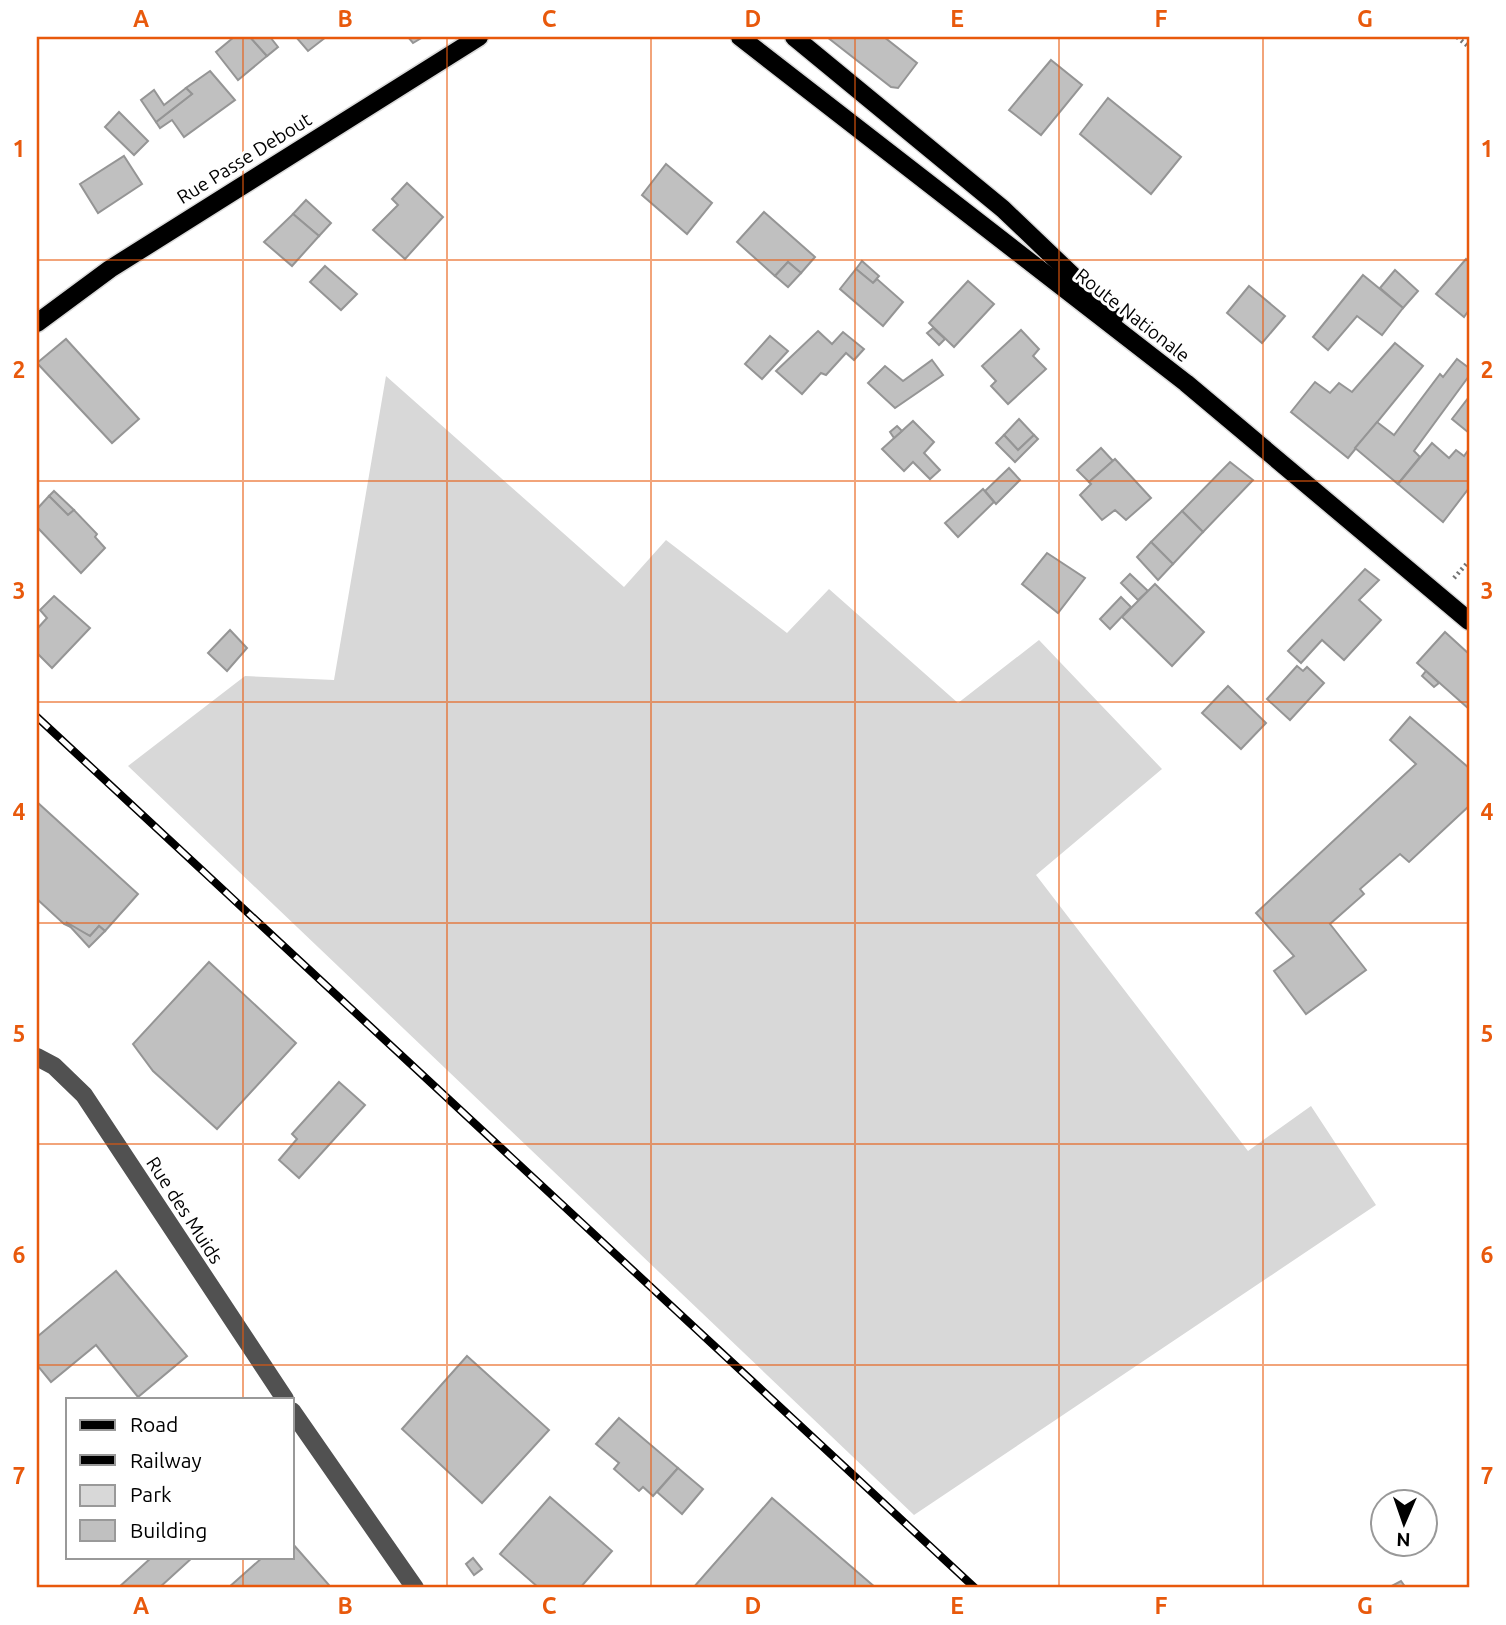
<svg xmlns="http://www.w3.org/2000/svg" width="1506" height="1625" viewBox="0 0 1506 1625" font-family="Ubuntu,sans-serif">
<rect width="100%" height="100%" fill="#fff"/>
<!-- green -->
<path fill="#d8d8d8" d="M386 376 624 587 666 540 787 633 829 589 958 703 1039 640 1162 769 1036 875 1248 1151 1311 1106 1376 1205 914 1515 128 766 245 676 334 680Z"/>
<!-- building -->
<g fill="#c0c0c0" stroke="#959595" stroke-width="2">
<path d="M234 37H250L267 56 238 80 216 52Z"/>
<path d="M250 37H270L278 47 267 56Z"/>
<path d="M296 37H326L308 51Z"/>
<path d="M408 37H423L413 43Z"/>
<path d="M827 37H884L917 63 898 88 891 87Z"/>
<path d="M1051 60 1082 85 1041 135 1009 110Z"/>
<path d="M210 71 235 100 184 137 172 120 160 128 156 122 192 94 186 88Z"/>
<path d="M186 88 192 94 156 122 141 100 154 90 164 105Z"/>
<path d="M1108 98 1181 157 1151 194 1080 134Z"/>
<path d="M119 112 148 141 134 155 105 127Z"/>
<path d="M124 156 142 184 98 213 80 184Z"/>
<path d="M666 164 712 203 687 234 642 195Z"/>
<path d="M407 183 443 217 405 259 373 230 398 205 392 199Z"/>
<path d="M306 200 331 223 319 236 293 214Z"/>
<path d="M764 212 815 257 801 273 788 262 775 276 737 242Z"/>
<path d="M293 214 319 236 292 266 264 242Z"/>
<path d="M1466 259 1469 262V310L1464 317 1436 294Z"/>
<path d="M862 261 879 276 873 283 856 269Z"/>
<path d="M788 262 801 273 788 287 775 276Z"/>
<path d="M325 266 357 294 341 310 310 282Z"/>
<path d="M856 269 873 283 877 279 903 302 883 326 840 289Z"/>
<path d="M1395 270 1418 291 1403 308 1380 288Z"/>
<path d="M1363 275 1403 308 1382 335 1357 316 1328 350 1313 337Z"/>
<path d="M968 281 994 304 954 347 929 323Z"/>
<path d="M1249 286 1285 316 1262 343 1227 313Z"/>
<path d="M933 328 945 339 939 345 927 333Z"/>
<path d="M1021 330 1039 349 1033 356 1046 369 1008 404 991 386 996 381 982 366Z"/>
<path d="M818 331 832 344 843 332 864 349 854 360 846 353 826 375 821 373 802 394 776 371Z"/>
<path d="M770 336 788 351 762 379 745 364Z"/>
<path d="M66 339 139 419 112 443 37 363Z"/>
<path d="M1395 343 1423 366 1348 458 1291 412 1315 382 1330 393 1339 383 1352 392Z"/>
<path d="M1457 359 1469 368V376L1414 451 1420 457 1398 484 1355 448 1377 422 1394 435 1440 374 1443 377Z"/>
<path d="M932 360 943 375 895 408 868 383 885 366 903 381Z"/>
<path d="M1469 397V433L1452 419Z"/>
<path d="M1019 419 1034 435 1018 450 1004 435Z"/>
<path d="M913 421 934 442 924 453 940 470 930 479 913 462 904 471 882 449Z"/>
<path d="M897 426 902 431 894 438 890 432Z"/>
<path d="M1004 435 1018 450 1034 435 1038 439 1015 462 996 443Z"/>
<path d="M1432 443 1449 458 1456 450 1464 456 1469 449V488L1443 522 1398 484Z"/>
<path d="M1101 448 1113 461 1089 482 1077 470Z"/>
<path d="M1115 459 1151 498 1126 520 1115 510 1102 520 1080 495 1091 484 1089 482Z"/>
<path d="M1230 462 1253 480 1203 532 1182 511Z"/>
<path d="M1009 468 1020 480 996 504 985 491Z"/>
<path d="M983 489 994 502 958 537 945 523Z"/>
<path d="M54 491 74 510 68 515 49 496Z"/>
<path d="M49 496 68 515 74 510 97 534 95 537 105 548 81 573 37 527V509Z"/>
<path d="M1182 511 1203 532 1173 564 1151 542Z"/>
<path d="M1151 542 1173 564 1158 580 1137 557Z"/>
<path d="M1047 553 1085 578 1058 613 1022 584Z"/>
<path d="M1365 569 1379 580 1359 600 1381 620 1344 660 1322 640 1301 663 1288 651Z"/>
<path d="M1130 574 1148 591 1138 600 1121 583Z"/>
<path d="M1155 584 1204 632 1172 666 1122 617Z"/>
<path d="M54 596 90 628 52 668 37 653V629L47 618 40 610Z"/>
<path d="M1121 597 1131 607 1110 629 1100 619Z"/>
<path d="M230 630 247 648 227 671 208 653Z"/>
<path d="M1445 632 1469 654V709L1417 663Z"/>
<path d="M1297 666 1303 671 1307 667 1324 683 1290 720 1267 699Z"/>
<path d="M1426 671 1439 683 1434 687 1422 676Z"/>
<path d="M1228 686 1266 723 1241 749 1202 713Z"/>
<path d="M1410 717 1469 768V806L1409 862 1400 854 1360 889 1364 894 1330 924 1366 970 1306 1014 1274 971 1294 956 1256 913 1416 764 1390 740Z"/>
<path d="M37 802 138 894 105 931 99 926 90 936 64 924 37 899Z"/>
<path d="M66 922 90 936 99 926 105 931 89 947Z"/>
<path d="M209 962 296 1043 217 1129 153 1071 133 1044Z"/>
<path d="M339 1082 365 1105 299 1178 279 1160 297 1139 292 1134Z"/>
<path d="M116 1271 187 1356 138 1397 96 1345 51 1382 37 1365V1337Z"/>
<path d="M467 1356 549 1430 482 1503 402 1429Z"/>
<path d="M619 1418 678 1468 653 1496 643 1487 639 1491 614 1469 619 1463 596 1444Z"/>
<path d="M678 1468 703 1489 682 1514 657 1492Z"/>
<path d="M550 1497 612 1551 580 1588H539L500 1554Z"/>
<path d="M772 1498 847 1563 876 1588H693Z"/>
<path d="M292 1543 329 1585 325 1588H228L263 1557H292Z"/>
<path d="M152 1557H193L159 1588H118Z"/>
<path d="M473 1558 482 1569 474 1575 466 1564Z"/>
<path d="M1401 1581 1406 1588H1388Z"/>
</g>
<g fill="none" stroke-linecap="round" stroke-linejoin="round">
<defs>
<g id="major">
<path d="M740 37 1186 383 1469 621"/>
<path d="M794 37 1003 209 1115 316"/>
<path d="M37 323 110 269 479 37"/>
</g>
</defs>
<!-- major casing -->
<use href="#major" stroke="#dbdbdb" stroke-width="21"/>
<!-- path -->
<g stroke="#737373" stroke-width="4.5" stroke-dasharray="2 3.5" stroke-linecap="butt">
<path d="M1457 37 1469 47"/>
<path d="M1454 578 1469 561"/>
</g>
<!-- minor -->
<g stroke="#515151" stroke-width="18">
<path d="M37 1057 54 1066 84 1095 285 1399"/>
<path d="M292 1411 415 1588"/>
</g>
<!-- major -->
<use href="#major" stroke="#000" stroke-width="18"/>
<defs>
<path id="rail" d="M37 717 975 1588"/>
</defs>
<!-- rail casing -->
<use href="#rail" stroke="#000" stroke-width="8"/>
<!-- rail -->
<use href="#rail" stroke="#fff" stroke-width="5" stroke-dasharray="16" stroke-linecap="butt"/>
</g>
<!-- grid -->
<path fill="none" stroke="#e8590c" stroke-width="2" stroke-opacity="0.55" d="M243 37V1399M447 37V1588M651 37V1588M855 37V1588M1059 37V1588M1263 37V1588M37 260H1469M37 481H1469M37 702H1469M37 923H1469M37 1144H1469M37 1365H1469M243 1557V1588"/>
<g text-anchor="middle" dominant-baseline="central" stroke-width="6" stroke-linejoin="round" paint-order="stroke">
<!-- street labels -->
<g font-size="19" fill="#000" stroke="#fff">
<text transform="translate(244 158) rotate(-32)">Rue Passe Debout</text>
<text transform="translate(1133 315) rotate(38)">Route Nationale</text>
<text transform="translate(185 1210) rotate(57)">Rue des Muids</text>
</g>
</g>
<!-- border -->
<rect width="1506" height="1625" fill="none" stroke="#ffffff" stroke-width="77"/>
<!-- legend -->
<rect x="66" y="1398" width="228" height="161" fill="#ffffff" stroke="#999999" stroke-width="2"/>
<rect x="80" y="1420" width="35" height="10" fill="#000000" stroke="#999999" stroke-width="2"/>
<text x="130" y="1432" font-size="21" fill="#000000">Road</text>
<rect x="80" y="1455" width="35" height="10" fill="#000000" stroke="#999999" stroke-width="2"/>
<text x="130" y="1468" font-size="21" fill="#000000">Railway</text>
<rect x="80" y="1485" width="35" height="21" fill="#d8d8d8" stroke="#999999" stroke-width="2"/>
<text x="130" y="1502" font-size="21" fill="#000000">Park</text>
<rect x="80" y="1520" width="35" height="21" fill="#c0c0c0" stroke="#999999" stroke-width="2"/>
<text x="130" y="1538" font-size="21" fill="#000000">Building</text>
<!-- north arrow -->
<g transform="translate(1404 1523) rotate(182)"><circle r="33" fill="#ffffff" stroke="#999999" stroke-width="2"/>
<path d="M0-5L12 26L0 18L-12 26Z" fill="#000000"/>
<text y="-10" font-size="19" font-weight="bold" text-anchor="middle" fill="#000000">N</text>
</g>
<rect x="38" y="38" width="1430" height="1548" fill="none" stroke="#e8590c" stroke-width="2.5"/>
<g font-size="23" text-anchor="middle" font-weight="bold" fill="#e8590c">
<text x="141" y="27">A</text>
<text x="345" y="27">B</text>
<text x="549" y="27">C</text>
<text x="753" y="27">D</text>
<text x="957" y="27">E</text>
<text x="1161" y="27">F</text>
<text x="1365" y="27">G</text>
<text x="19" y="157">1</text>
<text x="1487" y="157">1</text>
<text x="19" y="378">2</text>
<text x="1487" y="378">2</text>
<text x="19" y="599">3</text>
<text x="1487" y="599">3</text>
<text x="19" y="820">4</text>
<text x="1487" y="820">4</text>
<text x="19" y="1042">5</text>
<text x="1487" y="1042">5</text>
<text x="19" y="1263">6</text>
<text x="1487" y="1263">6</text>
<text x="19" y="1484">7</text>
<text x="1487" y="1484">7</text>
<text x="141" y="1614">A</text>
<text x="345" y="1614">B</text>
<text x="549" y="1614">C</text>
<text x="753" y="1614">D</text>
<text x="957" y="1614">E</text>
<text x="1161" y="1614">F</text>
<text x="1365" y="1614">G</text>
</g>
</svg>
